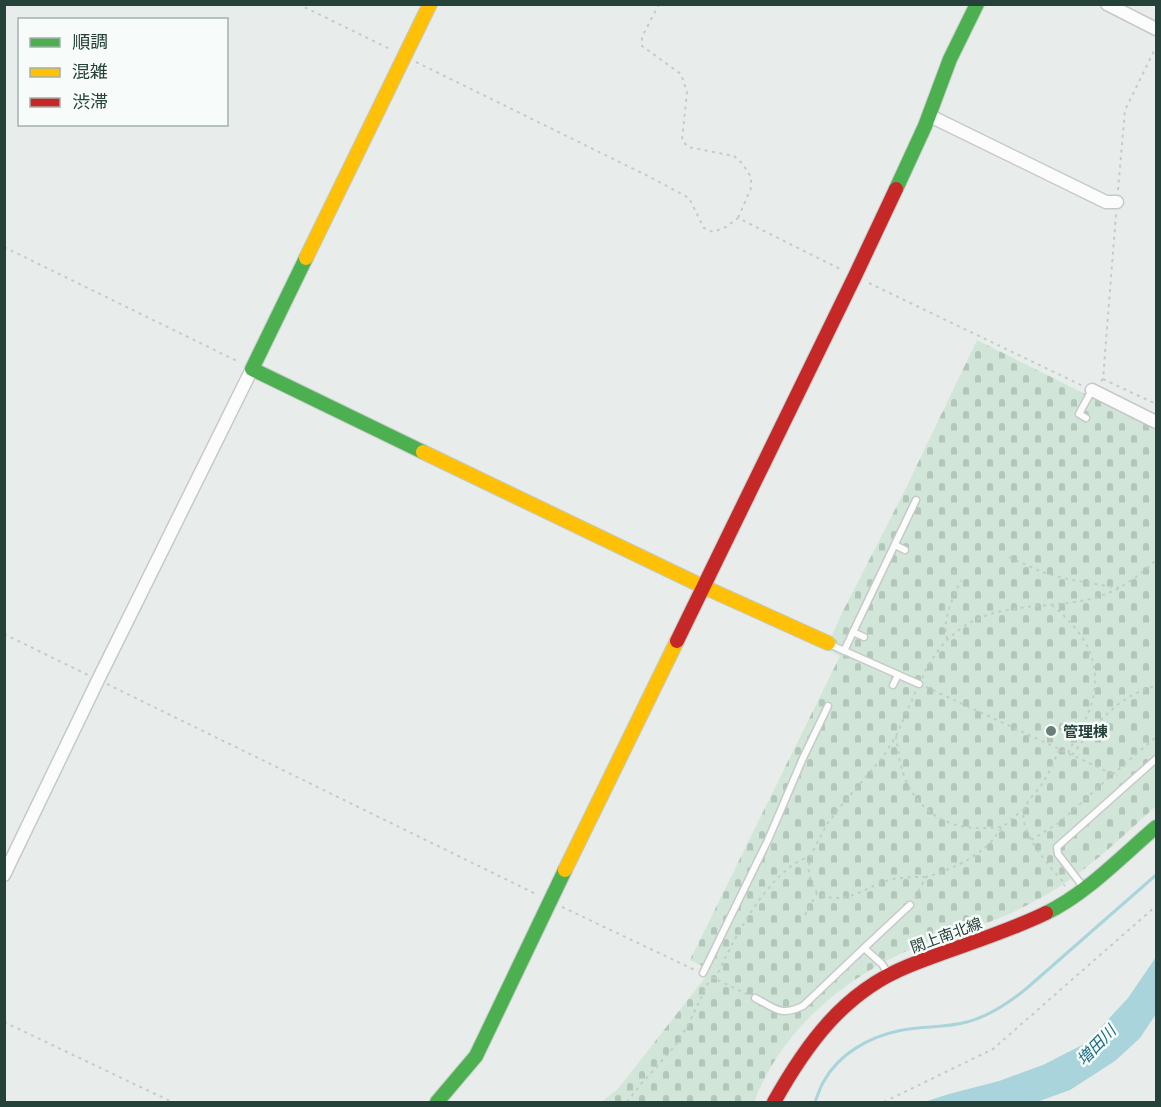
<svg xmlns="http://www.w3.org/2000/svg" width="1161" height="1107" viewBox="0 0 1161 1107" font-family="'PT Sans','Noto Sans JP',sans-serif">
<defs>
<pattern id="cemetery-stones" width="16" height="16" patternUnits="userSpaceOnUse" patternTransform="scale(1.5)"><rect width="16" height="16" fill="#d1e6d8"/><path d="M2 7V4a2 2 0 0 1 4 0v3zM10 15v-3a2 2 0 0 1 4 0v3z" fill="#b3c6ba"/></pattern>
</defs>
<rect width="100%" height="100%" fill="#e8edeb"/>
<!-- cemetery -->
<path fill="url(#cemetery-stones)" d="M977 340 1156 429V806C1120 839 1083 875 1039 899 1029 904 1018 910 1007 915 979 927 949 934 921 945 848 974 782 1028 754 1102H601L617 1090 704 979 710 970 690 960 840 656 826 649 842 613 904 492Z"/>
<!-- water -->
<path fill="#a9d4db" d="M1156 957V1014L1140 1038 1115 1061 1070 1090 1037 1102H924L949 1094 999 1081 1043 1065 1086 1043 1128 998Z"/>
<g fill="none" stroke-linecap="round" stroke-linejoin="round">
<!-- stream -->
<path stroke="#a9d4db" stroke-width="3" d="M815 1102C818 1095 820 1087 824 1081 839 1054 869 1037 898 1031 921 1026 945 1028 967 1022 990 1016 1010 1002 1027 988L1156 875"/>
<defs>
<g id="lane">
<path d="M1086 418 1079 414 1092 390"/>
<path d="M895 545 905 550"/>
<path d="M853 632 864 637"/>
<path d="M829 644 919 684"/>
<path d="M844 651 916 500"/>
<path d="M893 685 898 675"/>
<path d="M1084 888 1058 854 1057 847 1156 759"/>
<path d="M864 948 910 905"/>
<path d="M703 973 768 840 803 758 828 706"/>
<path d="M755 998C775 1008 780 1017 803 1006L864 948 882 964 889 975"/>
</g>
<g id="street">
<path d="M1107 4 1156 29"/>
<path d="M930 116 1106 202H1117"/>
<path d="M1092 390 1156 422"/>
<path d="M4 875 98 680 252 369"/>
</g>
<g id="fast">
<path d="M896 189 925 126 950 59 977 4"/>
<path d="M306 258 252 369 423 452"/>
<path d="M1046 913C1085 895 1123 855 1156 827"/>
<path d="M437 1102 476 1056 565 870"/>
</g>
<g id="slow">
<path d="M306 258 430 4"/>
<path d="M423 452 704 587 828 643"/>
<path d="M565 870 677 641"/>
</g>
<g id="jam">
<path d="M677 641 855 276 896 189"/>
<path d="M774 1102C806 1045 843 993 906 967 952 948 1001 935 1046 913"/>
</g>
</defs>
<!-- lane casing -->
<use href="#lane" stroke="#c5cac8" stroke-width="9"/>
<!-- street casing -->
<use href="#street" stroke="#c5cac8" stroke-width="15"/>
<!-- fast casing -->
<use href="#fast" stroke="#c3cbc8" stroke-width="16"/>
<!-- slow casing -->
<use href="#slow" stroke="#c3cbc8" stroke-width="16"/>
<!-- jam casing -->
<use href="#jam" stroke="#c3cbc8" stroke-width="16"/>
<!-- path -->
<g stroke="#c3ccca" stroke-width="2" stroke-dasharray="3 4.5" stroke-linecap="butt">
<path d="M298 4 392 50"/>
<path d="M659 4 642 37V46L681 74 687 92 682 140 688 147 734 156 742 163 751 177V188L738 218"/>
<path d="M416 62 650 177 689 198 704 228 713 232 726 227 738 218 842 270"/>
<path d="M1118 190 1125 110 1156 47"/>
<path d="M4 247 239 362"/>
<path d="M869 283 1083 386"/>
<path d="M1103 379 1156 404"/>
<path d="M1101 381 1103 379 1116 214"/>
<path d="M1009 557 1042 572 1067 579 1119 588"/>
<path d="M953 571 960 574"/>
<path d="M1052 605C1080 629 1100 654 1094 693 1091 714 1077 734 1068 753"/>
<path d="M4 634 88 675"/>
<path d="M947 639C942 618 953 598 961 580"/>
<path d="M922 678C938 642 965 618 1003 611 1033 604 1065 606 1094 598 1119 591 1138 577 1156 560"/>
<path d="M107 684 538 895"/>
<path d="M926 687 1117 776"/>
<path d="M896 736C900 768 904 790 930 812 938 818 950 824 960 826 974 829 988 828 1003 827"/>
<path d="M1059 750C1054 761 1049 774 1042 784 1037 792 1029 798 1025 807 1015 829 1051 868 1065 884L1064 886"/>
<path d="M1072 755C1095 725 1118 695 1156 686"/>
<path d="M1031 840 1059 823 1113 774 1156 737"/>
<path d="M817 893 811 882 808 867 814 849 827 824 840 807 883 757 896 736 916 691"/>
<path d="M915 898 926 877C949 870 971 861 989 844 994 839 997 834 1001 829 1008 822 1015 816 1023 810"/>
<path d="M562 907 695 970"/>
<path d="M805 915 817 893C842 906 860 891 883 882 896 877 911 877 925 877"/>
<path d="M711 977 747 994"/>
<path d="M715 979C733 941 768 869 811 856"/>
<path d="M4 1022 172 1102"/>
<path d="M627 1102 641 1084 675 1046 687 1027 710 979"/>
<path d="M884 1102 993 1049 1156 906"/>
</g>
<!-- lane -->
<use href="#lane" stroke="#fcfcfc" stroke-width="6"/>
<!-- street -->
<use href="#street" stroke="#fcfcfc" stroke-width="12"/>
<!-- fast -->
<use href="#fast" stroke="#4caf50" stroke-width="14"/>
<!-- slow -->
<use href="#slow" stroke="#ffc107" stroke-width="14"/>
<!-- jam -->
<use href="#jam" stroke="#c62828" stroke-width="14"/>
</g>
<!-- markers -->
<circle fill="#697e78" stroke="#f7fbf9" stroke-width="2" cx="1051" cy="731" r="6"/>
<g text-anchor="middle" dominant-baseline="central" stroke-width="5" stroke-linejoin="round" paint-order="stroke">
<!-- poi labels -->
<g font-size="15" font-weight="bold" fill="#24423a" stroke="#f7fbf9" text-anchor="start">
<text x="1063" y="731">管理棟</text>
</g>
<!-- street labels -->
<g font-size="15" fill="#24423a" stroke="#f7fbf9">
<text transform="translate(946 935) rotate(-20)">閖上南北線</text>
</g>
<!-- water labels -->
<g font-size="16" font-style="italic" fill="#1c6f80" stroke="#f7fbf9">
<text transform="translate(1096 1045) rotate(-46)">増田川</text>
</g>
</g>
<!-- border -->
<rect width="1161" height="1107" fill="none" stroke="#24423a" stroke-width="12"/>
<!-- legend -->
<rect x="18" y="18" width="210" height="108" fill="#f7fbf9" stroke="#a3b1ad" stroke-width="1.5"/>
<rect x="30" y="38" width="30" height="9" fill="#4caf50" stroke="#a3b1ad" stroke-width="1.5"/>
<text x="72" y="48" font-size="18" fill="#24423a">順調</text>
<rect x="30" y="68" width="30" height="9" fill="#ffc107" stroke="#a3b1ad" stroke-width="1.5"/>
<text x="72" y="78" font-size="18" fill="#24423a">混雑</text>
<rect x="30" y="98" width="30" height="9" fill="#c62828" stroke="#a3b1ad" stroke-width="1.5"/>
<text x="72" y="108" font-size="18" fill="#24423a">渋滞</text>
</svg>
